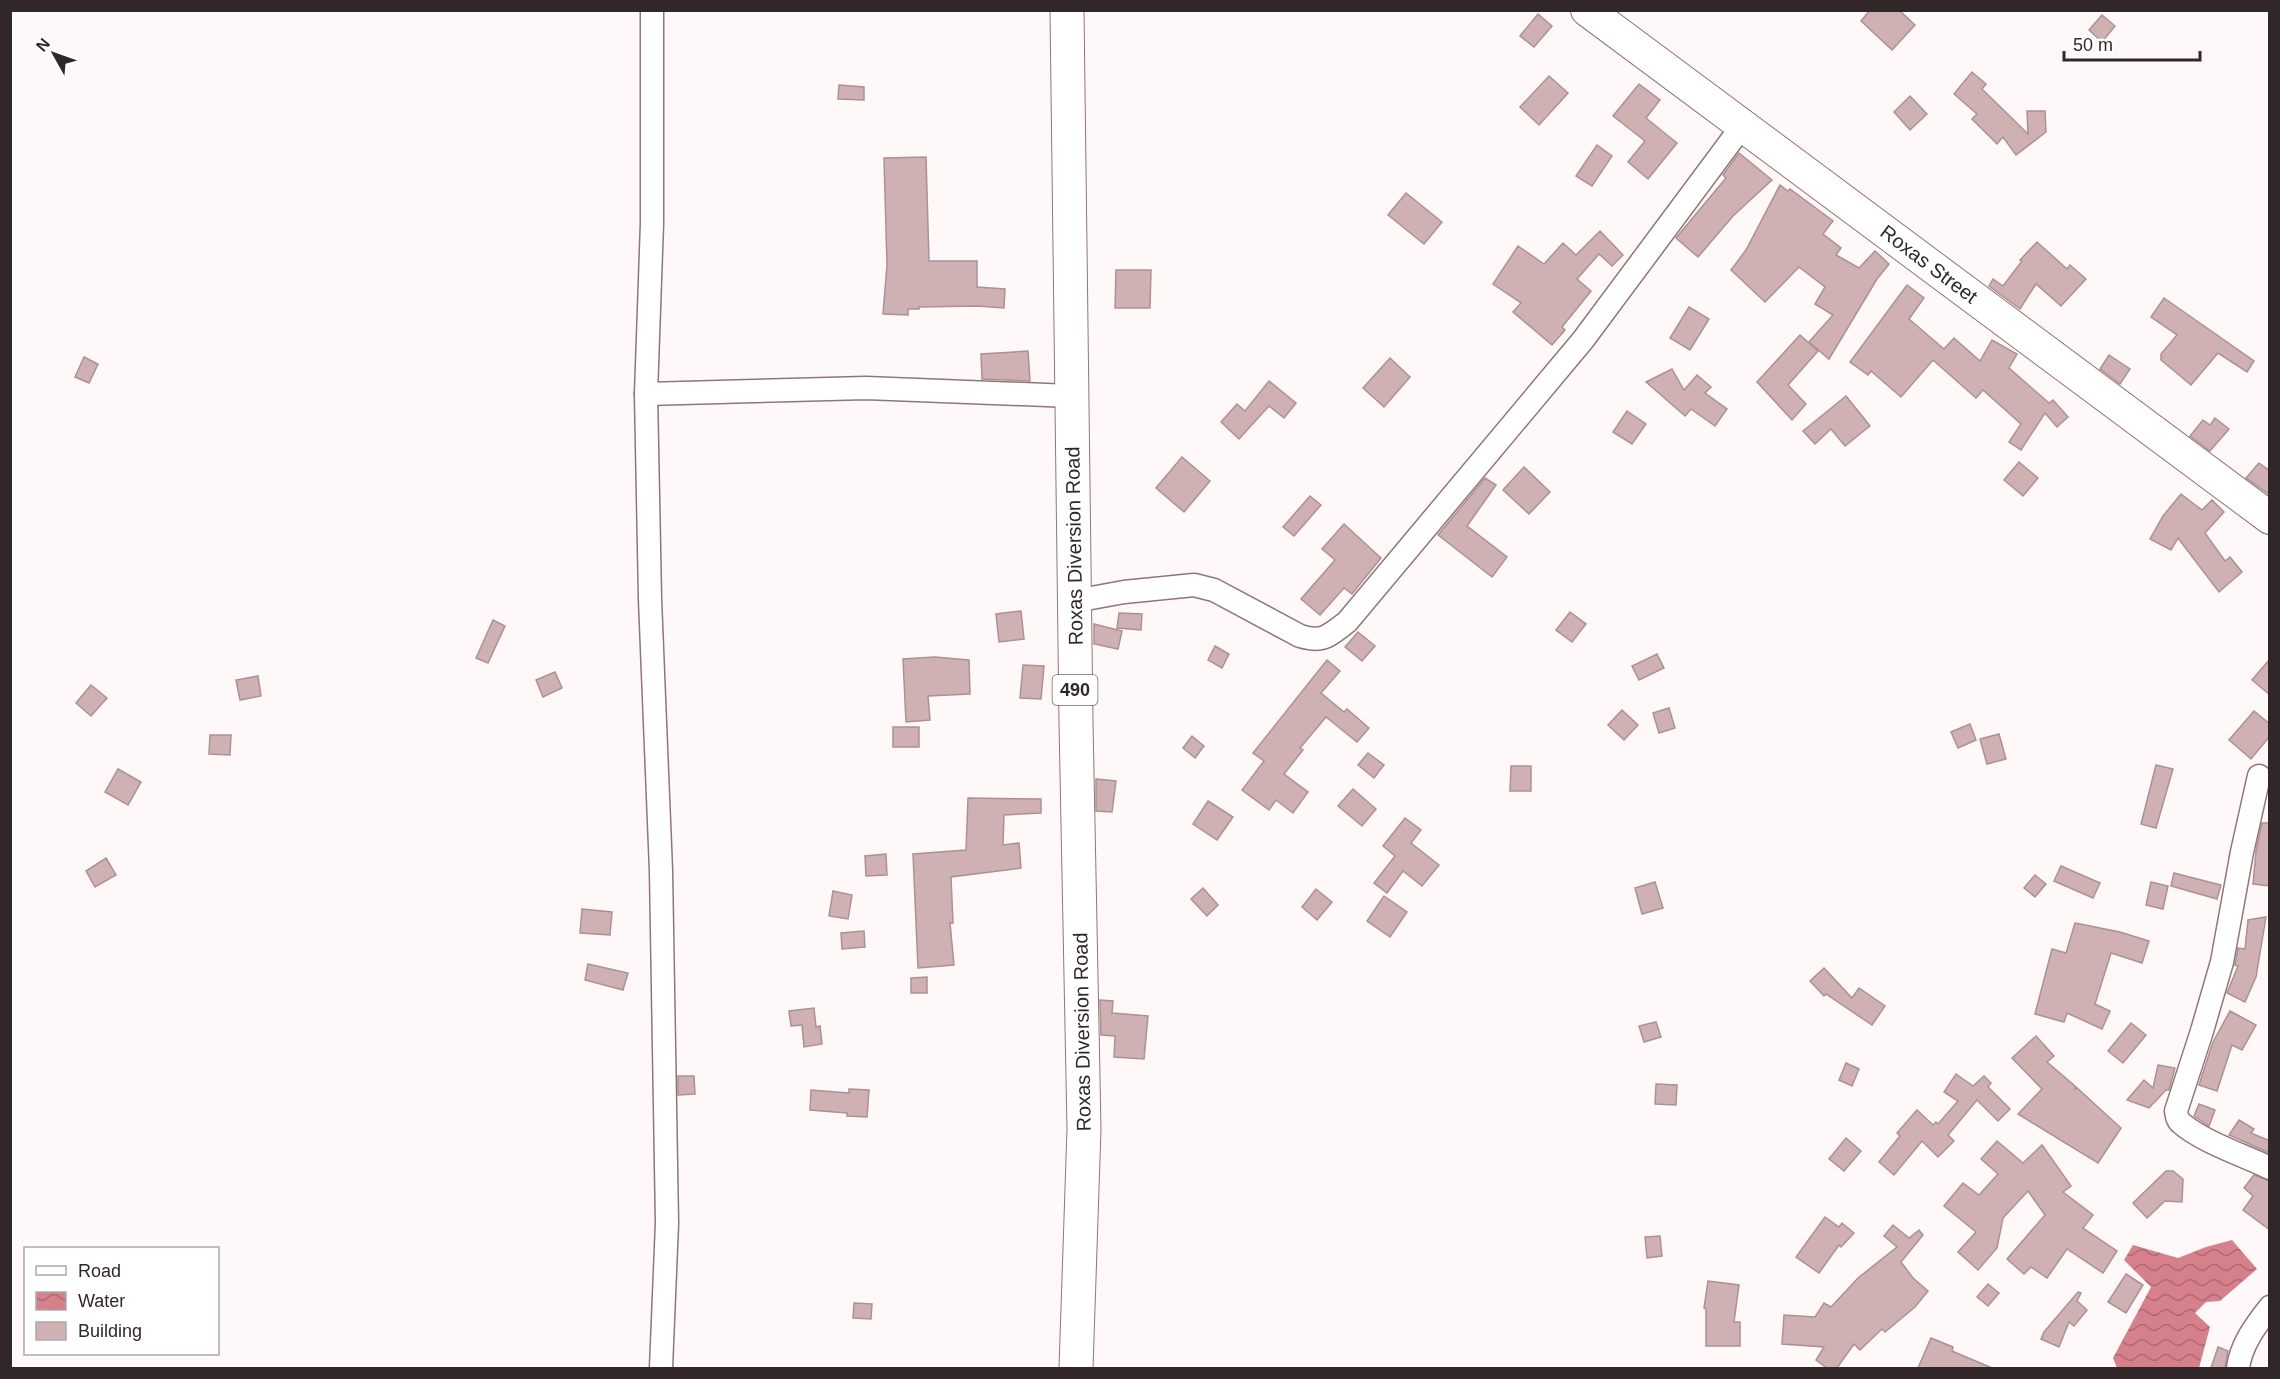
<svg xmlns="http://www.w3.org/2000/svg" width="2280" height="1379" viewBox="0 0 2280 1379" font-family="Helvetica,sans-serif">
<defs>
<pattern id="water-waves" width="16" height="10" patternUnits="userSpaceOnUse" patternTransform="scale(1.5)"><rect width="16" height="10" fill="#d5808b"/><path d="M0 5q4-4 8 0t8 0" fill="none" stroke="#ad6972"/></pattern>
</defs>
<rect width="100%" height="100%" fill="#fff8f9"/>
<!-- water -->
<path fill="url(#water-waves)" d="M2232 1240 2257 1269 2220 1301 2206 1302 2195 1313 2210 1327 2199 1368H2117L2113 1358 2151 1287 2124 1260 2133 1245 2178 1258 2206 1247Z"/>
<!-- building -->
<g fill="#cfb1b4" stroke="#ad9092" stroke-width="1.5">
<path d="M1870 10H1899L1915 25 1892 50 1861 21Z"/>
<path d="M1538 14 1552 26 1534 47 1520 36Z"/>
<path d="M2102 15 2115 26 2102 42 2089 30Z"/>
<path d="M1972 72 1986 84 1982 89 2028 134 2027 111H2045L2046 132 2016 155 2003 137 1997 144 1972 119 1977 114 1954 94Z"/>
<path d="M1549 76 1568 93 1539 125 1520 107Z"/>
<path d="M1639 84 1660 100 1646 118 1677 143 1648 179 1628 162 1645 141 1613 116Z"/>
<path d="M839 85 864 87V100L838 99Z"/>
<path d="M1910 96 1927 114 1910 130 1894 112Z"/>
<path d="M1597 145 1612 156 1592 186 1576 176Z"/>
<path d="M1739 153 1772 180 1733 216 1698 257 1676 238 1726 178 1723 175Z"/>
<path d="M926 157 929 261H977V287L1005 289 1004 308 977 306 919 307V309H908V315L883 314 887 265 884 158Z"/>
<path d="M1780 185 1788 191 1790 189 1833 221 1823 234 1841 248 1836 255 1859 268 1875 251 1889 264 1877 279 1829 359 1809 342 1833 315 1815 304 1825 287 1799 267 1765 302 1731 270 1746 250Z"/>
<path d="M1406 193 1442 222 1424 244 1388 215Z"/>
<path d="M1600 231 1623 255 1612 266 1599 254 1577 279 1591 291 1562 327 1565 330 1552 345 1513 312 1521 303 1493 284 1518 246 1544 264 1563 243 1576 255Z"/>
<path d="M2037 242 2067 269 2070 265 2086 279 2061 306 2036 284 2020 309 1989 286 1993 279 2003 286 2022 261 2020 260Z"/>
<path d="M1116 270H1151L1150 308H1115Z"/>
<path d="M1907 285 1924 298 1909 319 1944 349 1954 338 1980 361 1992 340 2017 354 2009 368 2049 403 2053 400 2068 417 2057 427 2045 413 2021 450 2009 442 2021 424 1983 390 1976 398 1933 360 1901 397 1871 371 1868 375 1850 362Z"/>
<path d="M2164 298 2254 361 2247 372 2218 353 2191 385 2161 360V354L2177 335 2151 317Z"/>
<path d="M1689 307 1709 319 1690 350 1670 338Z"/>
<path d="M1800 335 1818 351 1788 385 1806 404 1792 420 1757 382Z"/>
<path d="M1028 351 1030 381 982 379 981 354Z"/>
<path d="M2109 355 2130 369 2120 384 2100 369Z"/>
<path d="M84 357 98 364 89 383 75 377Z"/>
<path d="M1390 358 1410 377 1384 407 1363 388Z"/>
<path d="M1672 369 1684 390 1697 375 1711 387 1705 393 1727 409 1715 426 1691 409 1685 416 1646 382Z"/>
<path d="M1269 381 1296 403 1284 418 1269 406 1239 439 1221 422 1237 404 1245 411Z"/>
<path d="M1846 396 1870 426 1845 446 1831 429 1815 444 1803 431Z"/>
<path d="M1627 411 1646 424 1632 444 1613 432Z"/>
<path d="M2215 418 2229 429 2210 451 2190 436 2203 420 2210 425Z"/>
<path d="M1182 457 1210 481 1184 512 1156 488Z"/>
<path d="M2019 462 2038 478 2023 496 2004 480Z"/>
<path d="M2259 463 2270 471V495L2246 478Z"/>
<path d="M1524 467 1550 492 1529 514 1503 490Z"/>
<path d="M1485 478 1496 485 1467 526 1507 557 1492 577 1438 535Z"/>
<path d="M2181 494 2202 510 2212 500 2224 512 2205 533 2225 561 2230 557 2242 572 2219 592 2178 538 2171 550 2150 539 2163 516Z"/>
<path d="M1310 496 1321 505 1294 536 1283 527Z"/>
<path d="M1344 524 1381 558 1352 594 1344 588 1320 615 1301 599 1335 560 1322 549Z"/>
<path d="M1021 611 1024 639 999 642 996 614Z"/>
<path d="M1570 612 1586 624 1572 642 1556 630Z"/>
<path d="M1119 613 1142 614 1141 630 1117 628Z"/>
<path d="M493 620 505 626 488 663 476 658Z"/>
<path d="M1094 624 1122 631 1118 649 1094 644Z"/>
<path d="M1358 632 1375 646 1362 661 1345 647Z"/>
<path d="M1215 646 1229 654 1222 668 1208 660Z"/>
<path d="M1657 654 1664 668 1639 680 1632 666Z"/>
<path d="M935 657 969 660 970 694 928 696 930 720 906 722 903 659Z"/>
<path d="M2270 659V695L2252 680Z"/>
<path d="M1327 660 1340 671 1321 693 1344 712 1347 709 1369 728 1357 742 1326 717 1300 748 1303 750 1284 774 1308 792 1293 813 1276 800 1269 810 1242 790 1264 761 1253 753Z"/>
<path d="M1023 665 1044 666 1041 699 1020 698Z"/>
<path d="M555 672 562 688 543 697 536 680Z"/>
<path d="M258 676 261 696 240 700 236 680Z"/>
<path d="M91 685 107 698 91 716 76 703Z"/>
<path d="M1669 708 1675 728 1659 733 1653 713Z"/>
<path d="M1622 710 1638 725 1624 740 1608 725Z"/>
<path d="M2254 711 2270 724V736L2251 759 2229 740Z"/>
<path d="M1970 724 1976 740 1958 748 1951 732Z"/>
<rect x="893" y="727" width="26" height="20"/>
<path d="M1999 734 2006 759 1987 764 1980 739Z"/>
<path d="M210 735H231L230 755 209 754Z"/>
<path d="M1192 736 1204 746 1195 758 1183 748Z"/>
<path d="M1368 753 1384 765 1374 778 1358 765Z"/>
<path d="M2156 765 2173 769 2156 828 2141 824Z"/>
<path d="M1511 766H1531V791H1510Z"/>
<path d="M118 769 141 782 128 805 105 792Z"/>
<path d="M1096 779 1116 781 1112 812 1096 811Z"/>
<path d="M1353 789 1376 809 1362 826 1338 806Z"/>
<path d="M968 798 1041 799V813L1004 815 1003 845 1019 843 1021 868 951 877 953 923H950L954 965 918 968 913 854 966 850Z"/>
<path d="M1208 801 1233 817 1217 840 1193 824Z"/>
<path d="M1405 818 1421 830 1411 843 1439 865 1422 886 1403 871 1387 893 1374 883 1395 856 1383 846Z"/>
<path d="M2262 823H2270V886L2253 884 2256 851Z"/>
<path d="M886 854 887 875 866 876 865 856Z"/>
<path d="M106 858 116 875 95 887 86 871Z"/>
<path d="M2061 866 2100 883 2093 898 2054 881Z"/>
<path d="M2174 873 2221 885 2217 899 2171 886Z"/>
<path d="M2035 875 2046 884 2035 897 2024 888Z"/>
<path d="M1655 882 1663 908 1642 914 1635 888Z"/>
<path d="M2151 882 2168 886 2163 909 2146 905Z"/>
<path d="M1203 888 1218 905 1207 916 1191 899Z"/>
<path d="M1316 889 1332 902 1317 920 1302 907Z"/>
<path d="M833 891 852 895 848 919 829 916Z"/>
<path d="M1384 896 1407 912 1390 937 1367 921Z"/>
<path d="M582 909 612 912 610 935 580 933Z"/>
<path d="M2266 917 2256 977 2245 1002 2227 993 2238 966 2235 965 2238 948 2245 949 2248 920Z"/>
<path d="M2075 923 2120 932 2149 941 2142 963 2111 953 2095 1004 2110 1011 2102 1029 2067 1013 2064 1022 2035 1014 2052 949 2066 953Z"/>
<path d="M864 931 865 947 842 949 841 933Z"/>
<path d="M588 964 628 973 623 990 585 980Z"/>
<path d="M1824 968 1852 998 1859 988 1885 1006 1872 1025 1826 994 1824 996 1810 981Z"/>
<path d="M927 977V993H911V978Z"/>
<path d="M1100 1000 1113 1001 1112 1013 1148 1016 1144 1059 1114 1057 1115 1036 1101 1035Z"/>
<path d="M814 1008 816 1027 820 1026 822 1044 804 1047 802 1025 791 1026 789 1011Z"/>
<path d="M2230 1011 2256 1025 2242 1050 2232 1045 2217 1091 2199 1085 2213 1042Z"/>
<path d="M1656 1022 1661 1037 1644 1042 1639 1026Z"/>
<path d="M2131 1023 2146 1035 2123 1063 2108 1051Z"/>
<path d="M2036 1036 2054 1056 2047 1062 2076 1087 2075 1089 2077 1088 2121 1128 2098 1163 2018 1114 2042 1089 2012 1058Z"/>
<path d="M1846 1063 1859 1069 1852 1086 1839 1080Z"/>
<path d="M2158 1065 2175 1068 2169 1090H2166L2149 1108 2127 1100 2144 1080 2153 1088Z"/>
<path d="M1956 1074 1973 1086 1984 1076 1991 1083 1988 1087 2010 1109 1998 1121 1977 1100 1948 1135 1954 1141 1938 1157 1922 1141 1894 1175 1879 1162 1900 1136 1897 1133 1917 1110 1933 1125 1936 1122 1938 1124 1958 1101 1944 1092Z"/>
<path d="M678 1076H694L695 1094 678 1095Z"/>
<path d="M1656 1084 1677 1085 1676 1105 1655 1104Z"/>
<path d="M849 1089 869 1090 867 1117 847 1116V1113L810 1110 811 1090 849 1093Z"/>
<path d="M2199 1104 2215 1110 2209 1126 2194 1116Z"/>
<path d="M2239 1120 2254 1129 2251 1133 2270 1141V1153L2229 1135Z"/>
<path d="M1846 1138 1861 1151 1844 1171 1829 1159Z"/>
<path d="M1997 1141 2023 1163 2042 1145 2071 1186 2063 1192 2093 1215 2083 1228 2117 1251 2103 1273 2067 1249 2047 1278 2031 1267 2024 1274 2007 1259 2045 1215 2028 1191 2003 1218 1997 1248 1978 1270 1958 1252 1976 1232 1944 1206 1963 1183 1979 1195 1998 1174 1981 1159Z"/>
<path d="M2166 1171H2173L2183 1179 2182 1202 2165 1201 2147 1218 2133 1203Z"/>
<path d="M2254 1175 2270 1181V1230L2243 1210 2253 1196 2244 1188Z"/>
<path d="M1825 1217 1839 1227 1842 1223 1854 1233 1841 1247 1839 1245 1819 1273 1796 1257Z"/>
<path d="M1893 1225 1909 1238 1919 1230 1923 1235 1901 1262 1913 1278 1928 1291 1915 1307 1885 1332 1882 1329 1860 1350 1854 1344 1837 1368H1827L1816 1360 1824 1347 1782 1344 1784 1315 1815 1317 1824 1303 1831 1307 1858 1278 1897 1247 1884 1236Z"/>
<path d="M1660 1236 1662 1256 1647 1258 1645 1237Z"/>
<path d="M2126 1274 2143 1285 2126 1313 2108 1302Z"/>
<path d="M1708 1281 1739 1285 1734 1322H1740V1346H1706V1309L1704 1308Z"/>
<path d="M1988 1284 1999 1293 1988 1306 1977 1297Z"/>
<path d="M2078 1292 2081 1293 2077 1301 2087 1310 2074 1326 2069 1322 2059 1347 2041 1339 2044 1332Z"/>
<path d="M854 1303 872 1304 871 1319 853 1318Z"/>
<path d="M1931 1338 1953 1347 1952 1351 1992 1368H1918Z"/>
<path d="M2218 1347 2228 1351 2225 1368H2211Z"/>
</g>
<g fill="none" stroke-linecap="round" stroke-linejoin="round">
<defs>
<g id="minor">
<path d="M652 10V223L646 394 650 599 661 871 667 1223 661 1368"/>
<path d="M646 394 866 388 1071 396"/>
<path d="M1075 601 1124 592 1194 585 1214 590 1300 636C1324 643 1328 636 1347 622L1583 340 1743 125"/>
<path d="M2259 776 2242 852 2222 962 2202 1031 2176 1111C2177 1116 2177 1120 2181 1123 2201 1141 2245 1156 2270 1168"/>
<path d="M2238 1368C2241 1345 2255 1326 2270 1307"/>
</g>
<path id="secondary" d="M1587 10 2270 518"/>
<path id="primary" d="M1067 10 1076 722 1084 1129 1076 1368"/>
</defs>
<!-- minor casing -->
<use href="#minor" stroke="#917578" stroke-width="25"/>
<!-- secondary casing -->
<use href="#secondary" stroke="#917578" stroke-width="34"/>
<!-- primary casing -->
<use href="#primary" stroke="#917578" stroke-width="35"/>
<!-- minor -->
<use href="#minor" stroke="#fff" stroke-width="22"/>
<!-- secondary -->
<use href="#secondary" stroke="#fff" stroke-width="32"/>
<!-- primary -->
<use href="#primary" stroke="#fff" stroke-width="33"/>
</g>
<g text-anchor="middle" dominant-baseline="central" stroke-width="4.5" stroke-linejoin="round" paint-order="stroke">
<!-- shield labels -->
<rect fill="#fff" stroke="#706868" stroke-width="1.5" x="1052.5" y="675" width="45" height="30" rx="4.5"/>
<g font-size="18" font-weight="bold" fill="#322728">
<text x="1075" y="690">490</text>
</g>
<!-- street labels -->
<g font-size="20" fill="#322728" stroke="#fff">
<text transform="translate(1929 264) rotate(37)">Roxas Street</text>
<text transform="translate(1074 546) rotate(-91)">Roxas Diversion Road</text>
<text transform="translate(1082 1032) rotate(-91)">Roxas Diversion Road</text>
</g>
</g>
<!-- border -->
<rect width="2280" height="1379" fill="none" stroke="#322728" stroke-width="24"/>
<!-- legend -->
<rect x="24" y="1247" width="195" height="108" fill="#ffffff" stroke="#ada9a9" stroke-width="1.5"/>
<rect x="36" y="1266" width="30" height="9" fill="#ffffff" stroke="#ada9a9" stroke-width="1.5"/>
<text x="78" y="1277" font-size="18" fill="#322728">Road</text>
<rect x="36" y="1292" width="30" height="18" fill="url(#water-waves)" stroke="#ada9a9" stroke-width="1.5"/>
<text x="78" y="1307" font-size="18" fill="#322728">Water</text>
<rect x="36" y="1322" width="30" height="18" fill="#cfb1b4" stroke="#ada9a9" stroke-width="1.5"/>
<text x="78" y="1337" font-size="18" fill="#322728">Building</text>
<!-- north arrow -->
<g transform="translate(54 54) rotate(310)" stroke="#ffffff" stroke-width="4.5" paint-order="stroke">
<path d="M0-4.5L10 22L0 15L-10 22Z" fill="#322728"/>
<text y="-9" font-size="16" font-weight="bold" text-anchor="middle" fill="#322728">N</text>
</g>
<!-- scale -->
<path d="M2064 51v9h136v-9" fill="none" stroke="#322728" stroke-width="3"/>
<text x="2073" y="51" font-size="18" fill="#322728" stroke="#ffffff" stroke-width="4.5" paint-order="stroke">50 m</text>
</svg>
